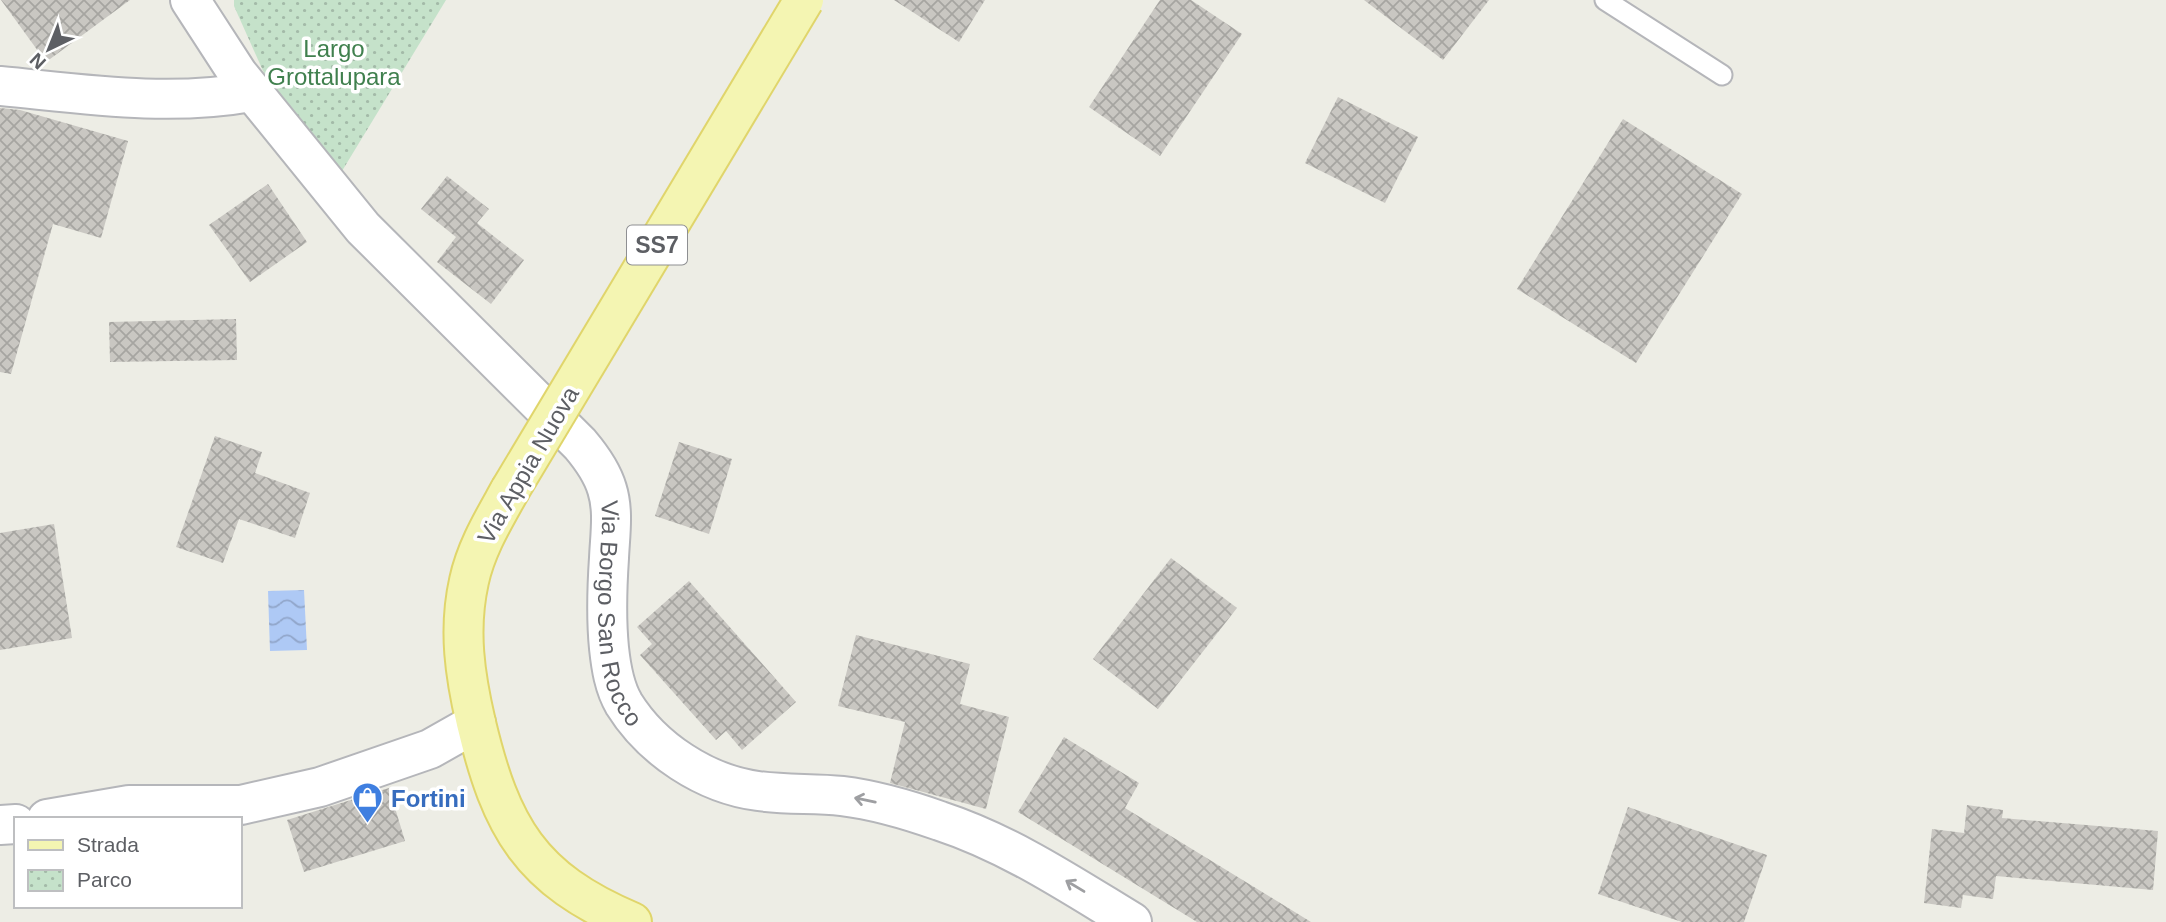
<svg xmlns="http://www.w3.org/2000/svg" width="2166" height="922" viewBox="0 0 2166 922" font-family="Helvetica,sans-serif">
<defs>
<pattern id="park-dots" width="8" height="8" patternUnits="userSpaceOnUse" patternTransform="scale(1.75)"><rect width="8" height="8" fill="#c5e2ca"/><path d="M2 2h.1M6 6h.1" fill="none" stroke="#a3baa8" stroke-width="1.8" stroke-linecap="round"/></pattern>
<pattern id="water-waves" width="16" height="10" patternUnits="userSpaceOnUse" patternTransform="scale(1.75)"><rect width="16" height="10" fill="#aec9f5"/><path d="M0 5q4-4 8 0t8 0" fill="none" stroke="#91a6ca"/></pattern>
<pattern id="building-cross-hatch" width="8" height="8" patternUnits="userSpaceOnUse" patternTransform="scale(1.75)"><rect width="8" height="8" fill="#c9c7c2"/><path d="M0 0l8 8M0 8l8-8" fill="none" stroke="#a6a5a1"/></pattern>
</defs>
<rect width="100%" height="100%" fill="#edede5"/>
<!-- park -->
<path fill="url(#park-dots)" d="M234 0H446L342 171 264 73 234 6Z"/>
<!-- water -->
<path fill="url(#water-waves)" d="M304 590 307 650 270 651 268 591Z"/>
<!-- building -->
<g fill="url(#building-cross-hatch)">
<path d="M1 0H130L46 62Z"/>
<path d="M894 0H985L959 42Z"/>
<path d="M1160 0H1191L1242 34 1160 156 1089 107Z"/>
<path d="M1364 0H1489L1443 60Z"/>
<path d="M1338 97 1418 137 1385 203 1305 163Z"/>
<path d="M0 108 20 110 128 141 101 238 53 224 11 374 0 372Z"/>
<path d="M1623 119 1742 194 1636 363 1517 289Z"/>
<path d="M447 176 489 209 477 223 524 260 491 304 437 262 456 237 421 209Z"/>
<path d="M268 184 307 242 250 282 209 225Z"/>
<path d="M236 319 237 360 110 362 109 322Z"/>
<path d="M215 436 262 452 255 473 310 493 295 538 239 519 223 563 176 547Z"/>
<path d="M679 442 732 459 709 534 655 516Z"/>
<path d="M54 524 72 638 0 650V533Z"/>
<path d="M1171 558 1237 608 1158 709 1093 659Z"/>
<path d="M689 581 796 702 742 750 726 731 716 740 640 655 652 644 637 627Z"/>
<path d="M856 635 970 664 960 704 1009 717 986 809 890 783 905 722 838 706Z"/>
<path d="M1064 737 1139 783 1125 808 1311 922H1197L1018 812Z"/>
<path d="M389 788 405 841 304 872 287 820Z"/>
<path d="M1967 805 2003 810 2002 818 2158 831 2153 890 1996 876 1993 899 1963 895 1961 908 1924 903 1932 829 1964 833Z"/>
<path d="M1628 807 1767 855 1744 922H1682L1598 894Z"/>
</g>
<g fill="none" stroke-linecap="round" stroke-linejoin="round">
<defs>
<path id="service" d="M1605 0 1722 75"/>
<g id="minor">
<path id="s1" d="M190 0 238 74 363 228 580 444C591 457 602 472 607 489 614 511 610 535 609 558 607 588 606 618 609 648 611 667 614 687 624 704 652 749 705 784 758 791 786 795 814 793 842 796 875 800 909 810 940 821 1010 844 1071 885 1132 922"/>
<path d="M0 86C84 94 167 107 251 92"/>
<path d="M47 819 129 805H241L320 787 430 749 476 723"/>
<path d="M0 825 16 824"/>
</g>
<path id="primary" d="M510 490C494 519 476 548 469 581 458 630 465 676 476 723 501 828 530 879 632 922"/>
</defs>
<!-- service casing -->
<use href="#service" stroke="#b5b6ba" stroke-width="23"/>
<!-- minor casing -->
<use href="#minor" stroke="#b5b6ba" stroke-width="42"/>
<!-- primary casing -->
<use href="#primary" stroke="#e0d56b" stroke-width="42"/>
<!-- service -->
<use href="#service" stroke="#fff" stroke-width="19"/>
<!-- minor -->
<use href="#minor" stroke="#fff" stroke-width="38"/>
<!-- primary -->
<use href="#primary" stroke="#f4f5b2" stroke-width="38"/>
<defs>
<path id="primary-bridge" d="M510 490 804 0"/>
</defs>
<!-- primary-bridge casing -->
<use href="#primary-bridge" stroke="#e0d56b" stroke-width="42" stroke-linecap="butt"/>
<!-- primary-bridge -->
<use href="#primary-bridge" stroke="#f4f5b2" stroke-width="38"/>
</g>
<!-- one-way arrows -->
<defs><path id="oneway-shaft" d="M-6 0H5M1.5-3L5.5 0L1.5 3" fill="none" stroke-width="1.6" stroke-linecap="round" stroke-linejoin="round" transform="scale(1.75)"/></defs>
<g stroke="#9e9fa2">
<use href="#oneway-shaft" transform="translate(865 800) rotate(-168)"/>
<use href="#oneway-shaft" transform="translate(1075 886) rotate(-149)"/>
</g>
<!-- icons -->
<defs>
<symbol id="shop-pin" viewBox="-11 -11 22 30"><path d="M0 17L-7.5 6A9.5 9.5 0 1 1 7.5 6Z" fill="#3f7fe0" stroke="#fff"/><path d="M-5-2.5h2.3a2.7 3.5 0 0 1 5.4 0H5L5.5 6h-11ZM-1.5-2.5h3a1.5 2.3 0 0 0-3 0Z" fill="#fff"/></symbol>
</defs>
<g fill-rule="evenodd">
<use href="#shop-pin" x="350" y="780" width="35" height="47"/>
</g>
<g text-anchor="middle" dominant-baseline="central" stroke-width="7" stroke-linejoin="round" paint-order="stroke">
<!-- shield labels -->
<rect fill="#fff" stroke="#8e8f92" stroke-width="2" x="627" y="225.5" width="60" height="39" rx="5"/>
<g font-size="23" font-weight="bold" fill="#5d5f64">
<text x="657" y="245">SS7</text>
</g>
<!-- park labels -->
<g font-size="24" fill="#40804e" stroke="#fff">
<text x="334" y="48">Largo<tspan x="334" dy="28">Grottalupara</tspan></text>
</g>
<!-- street labels -->
<g font-size="24" fill="#5d5f64" stroke="#fff">
<text transform="translate(528 465) rotate(-60)">Via Appia Nuova</text>
<text stroke="none"><textPath href="#s1" startOffset="772">Via Borgo San Rocco</textPath></text>
</g>
<!-- shop labels -->
<g font-size="24" font-weight="bold" fill="#366cbe" stroke="#fff" text-anchor="start">
<text x="391" y="798">Fortini</text>
</g>
</g>
<!-- legend -->
<rect x="14" y="817" width="228" height="91" fill="#ffffff" stroke="#bebfc1" stroke-width="2"/>
<rect x="28" y="840" width="35" height="10" fill="#f4f5b2" stroke="#bebfc1" stroke-width="2"/>
<text x="77" y="852" font-size="21" fill="#5d5f64">Strada</text>
<rect x="28" y="870" width="35" height="21" fill="url(#park-dots)" stroke="#bebfc1" stroke-width="2"/>
<text x="77" y="887" font-size="21" fill="#5d5f64">Parco</text>
<!-- north arrow -->
<g transform="translate(49 49) rotate(223)" stroke="#ffffff" stroke-width="5" paint-order="stroke">
<path d="M0-5L12 26L0 18L-12 26Z" fill="#5d5f64"/>
<text y="-10" font-size="19" font-weight="bold" text-anchor="middle" fill="#5d5f64">N</text>
</g>
</svg>
